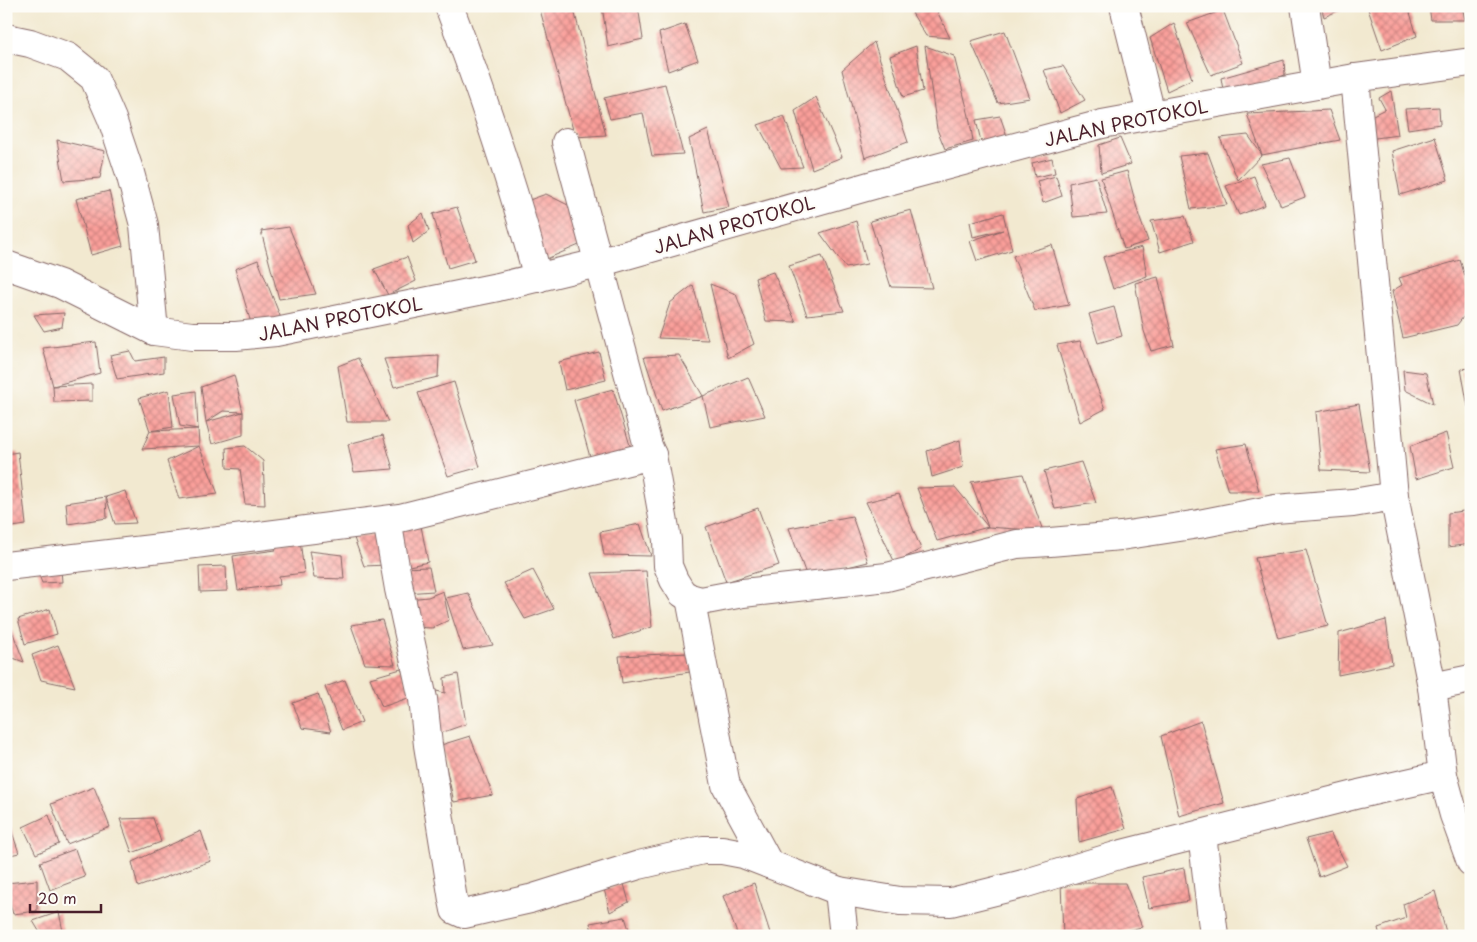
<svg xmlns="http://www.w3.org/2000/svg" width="1477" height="942" viewBox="0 0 1477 942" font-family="'Playpen Sans',sans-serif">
<defs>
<pattern id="building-cross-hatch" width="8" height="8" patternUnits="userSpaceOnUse" patternTransform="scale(1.25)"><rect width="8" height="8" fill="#fa9f9a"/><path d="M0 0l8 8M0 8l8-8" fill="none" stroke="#cc817e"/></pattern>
</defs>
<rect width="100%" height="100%" fill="#fdfcf7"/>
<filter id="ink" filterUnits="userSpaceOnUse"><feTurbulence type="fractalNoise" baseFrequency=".02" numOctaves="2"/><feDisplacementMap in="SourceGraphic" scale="10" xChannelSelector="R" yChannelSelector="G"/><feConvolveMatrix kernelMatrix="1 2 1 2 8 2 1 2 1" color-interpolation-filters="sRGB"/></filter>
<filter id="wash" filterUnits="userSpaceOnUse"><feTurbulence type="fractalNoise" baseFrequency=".0096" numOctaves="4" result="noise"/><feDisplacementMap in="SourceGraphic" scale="20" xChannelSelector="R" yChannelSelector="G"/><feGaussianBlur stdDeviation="1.12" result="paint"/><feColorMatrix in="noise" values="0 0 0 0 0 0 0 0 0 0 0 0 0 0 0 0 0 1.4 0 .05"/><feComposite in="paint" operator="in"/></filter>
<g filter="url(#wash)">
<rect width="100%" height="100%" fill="#f2e9d0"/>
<g id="blocks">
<!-- building -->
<g fill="url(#building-cross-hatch)">
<path d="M539 6H573L606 135 575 137Z"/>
<path d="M602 6H638L643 39 608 47Z"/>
<path d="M1275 6H1300L1301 8H1275Z"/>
<path d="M1321 6H1349L1324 17Z"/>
<path d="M1367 6H1408L1417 36 1382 50Z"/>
<path d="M1429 6H1462L1465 20H1431Z"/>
<path d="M936 9 950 38 926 36 912 13Z"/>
<path d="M1223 10 1243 63 1211 75 1187 23Z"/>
<path d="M1174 23 1192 79 1167 91 1150 38Z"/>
<path d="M685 24 698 60 668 71 659 33Z"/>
<path d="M1005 31 1030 98 998 103 971 41Z"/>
<path d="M874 42 908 142 865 158 842 70Z"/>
<path d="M916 46 923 91 903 97 890 56Z"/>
<path d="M925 46 954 56 969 116 973 141 945 149 937 129Z"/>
<path d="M1284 60 1285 75 1224 96 1221 78Z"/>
<path d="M1063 66 1085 100 1060 113 1044 70Z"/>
<path d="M665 84 683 154 652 156 643 113 610 119 604 98Z"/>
<path d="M1391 91 1398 135 1368 139 1365 119 1385 109 1379 98Z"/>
<path d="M816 97 842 157 812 169 795 111Z"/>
<path d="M1439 107 1440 124 1408 129 1405 109Z"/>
<path d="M1329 110 1340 140 1262 155 1238 180 1220 138 1248 135 1262 155 1247 114Z"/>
<path d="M784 116 803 167 781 168 758 125Z"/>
<path d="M1000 116 1007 136 982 146 976 120Z"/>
<path d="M708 130 729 207 704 212 689 139Z"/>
<path d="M1435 137 1448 180 1400 195 1392 151Z"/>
<path d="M1120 138 1131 164 1101 173 1099 145Z"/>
<path d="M57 140 105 151 100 178 64 181Z"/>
<path d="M1208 153 1227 205 1191 209 1179 156Z"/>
<path d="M1052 158 1055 173 1035 177 1032 163Z"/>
<path d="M1290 158 1305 197 1281 206 1261 164Z"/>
<path d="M1127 171 1139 216 1148 241 1124 249 1101 178Z"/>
<path d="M1056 176 1062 196 1043 203 1037 181Z"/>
<path d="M1254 176 1265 205 1239 215 1226 186Z"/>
<path d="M1096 177 1107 214 1073 217 1069 183Z"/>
<path d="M109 191 123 246 91 255 76 199Z"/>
<path d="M546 194 574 208 586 242 542 261 521 203Z"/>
<path d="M457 207 475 260 448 268 433 214Z"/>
<path d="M911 210 932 288 891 287 870 221Z"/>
<path d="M423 213 429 231 413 243 408 225Z"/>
<path d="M1003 213 1012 250 977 261 970 241 1003 230 973 237 970 222Z"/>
<path d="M1185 216 1194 241 1160 252 1151 221Z"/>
<path d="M856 221 867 264 846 268 820 233Z"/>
<path d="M289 227 316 294 279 299 261 231Z"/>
<path d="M1052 245 1069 305 1035 311 1013 256Z"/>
<path d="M1142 247 1147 276 1113 289 1103 257Z"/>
<path d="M822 256 844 311 807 315 789 266Z"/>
<path d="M407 257 416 281 388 295 374 269Z"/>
<path d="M258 260 282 321 251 323 235 269Z"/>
<path d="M1460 260 1471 295V307L1457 325 1403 338 1392 291 1402 285 1399 278Z"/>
<path d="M773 272 796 322 766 321 755 278Z"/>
<path d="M1158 277 1174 345 1151 351 1144 331 1135 283Z"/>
<path d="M710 284 736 294 754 344 728 358Z"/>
<path d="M693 285 708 340 658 338 670 303Z"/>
<path d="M1114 307 1122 336 1098 343 1089 314Z"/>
<path d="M64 313 62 327 44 331 34 315Z"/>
<path d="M1080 341 1105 409 1080 422 1057 345Z"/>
<path d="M96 342 100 373 53 386 92 384V401L54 402 53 386 43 348Z"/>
<path d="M130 351 135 361 164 357V372L117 379 110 355Z"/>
<path d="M599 352 606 380 565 390 559 362Z"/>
<path d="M679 355 703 396 748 377 765 416 710 427 703 396 662 411 644 357Z"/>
<path d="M439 356 438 377 394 387 384 359Z"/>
<path d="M358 358 388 422H347L338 366Z"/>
<path d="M1471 368V406L1468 407 1461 369Z"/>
<path d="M1403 370 1426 373 1433 404 1405 390Z"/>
<path d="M234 375 243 412 223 411 206 422 243 412V435L212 444 206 422 201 387Z"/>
<path d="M454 382 480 467 448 476 418 393Z"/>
<path d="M613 389 632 452 592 464 574 400Z"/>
<path d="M169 390 173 427 150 431 139 398Z"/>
<path d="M196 391 198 429 180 426 174 394Z"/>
<path d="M1359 404 1370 472 1321 470 1316 412Z"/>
<path d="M198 429 199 446 142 449 150 431Z"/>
<path d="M1446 433 1454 467 1416 479 1410 446Z"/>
<path d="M383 435 393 469 354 472 348 444Z"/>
<path d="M960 440 963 467 932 477 927 451Z"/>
<path d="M1246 444 1259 491H1228L1215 449Z"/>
<path d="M199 446 218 494 179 499 167 461Z"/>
<path d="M245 446 263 461 265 505 245 504 240 469 227 468 226 448Z"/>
<path d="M18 452 26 525 6 528V454Z"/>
<path d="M1081 462 1096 503 1055 509 1044 471Z"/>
<path d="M1023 474 1043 531 988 527 937 541 917 488 955 487 988 527 971 482Z"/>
<path d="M125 491 136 523 115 524 106 497 107 518 68 524 66 503 106 497Z"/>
<path d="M899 494 921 549 895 563 866 502Z"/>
<path d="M758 508 779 565 726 582 706 527Z"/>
<path d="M1471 510V544L1448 547V513Z"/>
<path d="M852 516 868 562 807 577 789 528Z"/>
<path d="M640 524 651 556 604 555 600 532Z"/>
<path d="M421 526 428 562 400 568 393 532Z"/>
<path d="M381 533 387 565 364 566 354 538Z"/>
<path d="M300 540 304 573 279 576 280 585 238 590 233 556 276 550 275 543Z"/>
<path d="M1306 550 1328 626 1278 638 1255 558Z"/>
<path d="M309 551 342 555 344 579 314 578Z"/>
<path d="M226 566 227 591 200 592 199 567Z"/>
<path d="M429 567 434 591 405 593 400 568Z"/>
<path d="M37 570H61L62 582 42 583Z"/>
<path d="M533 570 554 609 525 619 504 583Z"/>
<path d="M646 571 652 627 614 639 592 573Z"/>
<path d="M443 591 449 620 432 628 412 627 408 599 428 597Z"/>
<path d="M468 593 493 645 463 650 446 598Z"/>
<path d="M50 609 57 634 25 644 18 619Z"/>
<path d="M6 615 24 662 13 658 6 640Z"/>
<path d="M382 620 395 665 365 664 351 625Z"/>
<path d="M1386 620 1392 664 1338 675 1339 633Z"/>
<path d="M58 645 75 687 41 680 32 655Z"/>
<path d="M690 653 696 671 622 683 619 656Z"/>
<path d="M401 669 414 696 382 707 370 678Z"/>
<path d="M458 674 466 724 438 734 432 690 445 693 444 678Z"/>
<path d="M345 680 362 722 342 730 325 687Z"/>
<path d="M318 694 331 732 302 728 293 703Z"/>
<path d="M1201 721 1224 803 1179 816 1161 736Z"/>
<path d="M470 736 493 795 454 802 441 745Z"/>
<path d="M94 787 110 827 67 844 51 804Z"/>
<path d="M1112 787 1126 829 1079 842 1077 799Z"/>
<path d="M49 815 59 844 36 854 23 827Z"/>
<path d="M153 818 161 842 132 853 120 819Z"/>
<path d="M9 823 19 853 6 856V824Z"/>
<path d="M201 831 211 861 138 887 132 862Z"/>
<path d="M1330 833 1347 866 1319 877 1306 839Z"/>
<path d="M75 849 85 877 50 890 40 862Z"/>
<path d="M1184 868 1189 901 1149 908 1142 877Z"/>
<path d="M37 880V911L13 914 6 892V883Z"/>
<path d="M754 883 771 936H738L723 896Z"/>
<path d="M1061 883H1125L1142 927 1105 936H1063Z"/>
<path d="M624 884 629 902 610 912 604 889Z"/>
<path d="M1435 891 1447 936H1380L1378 928 1406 918 1403 904Z"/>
<path d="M59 912 64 936H42L33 921Z"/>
<path d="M625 917 631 936H593L590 923Z"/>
</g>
</g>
</g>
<g filter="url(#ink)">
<use href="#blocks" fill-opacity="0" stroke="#856665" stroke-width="1"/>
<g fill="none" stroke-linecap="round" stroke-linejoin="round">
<defs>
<g id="minor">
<path d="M449 6C483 96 513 185 538 278"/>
<path d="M1124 6 1151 114"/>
<path d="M1305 6 1317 85"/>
<path d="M6 38 30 43 68 57 94 78 112 119 130 173 144 225 154 331"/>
<path d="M1355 78 1394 496 1432 687 1443 775 1454 815 1471 862"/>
<path d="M652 455 667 540 668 566 674 580 682 593 690 598 701 601 743 593 887 577 1017 544 1050 542 1121 536 1199 524 1275 509 1353 503 1394 496"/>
<path d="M387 520 399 589 423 699 428 745 453 900 455 910 464 914 530 899 639 865 703 850H722L743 854 839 891 900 901 951 902 1023 884 1122 854 1359 794 1443 775"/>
<path d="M6 566 195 544 400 518 652 455 648 446 566 142"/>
<path d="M690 598 726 785 769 864"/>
<path d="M1432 687 1471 679"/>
<path d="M1202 834 1214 936"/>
<path d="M839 891 844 936"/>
</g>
<path id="tertiary" d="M6 265 60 284 154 331 192 336H236L276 332 498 287 598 263 873 185 1102 124 1355 78 1471 62"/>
</defs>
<!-- minor casing -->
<use href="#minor" stroke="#856665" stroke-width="30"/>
<!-- tertiary casing -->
<use href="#tertiary" stroke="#856665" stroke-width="30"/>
<!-- minor -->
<use href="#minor" stroke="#fff" stroke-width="28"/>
<!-- tertiary -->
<use href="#tertiary" stroke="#fff" stroke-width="28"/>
</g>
</g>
<g text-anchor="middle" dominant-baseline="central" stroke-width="4.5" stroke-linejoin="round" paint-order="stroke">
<!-- street labels -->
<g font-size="18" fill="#4a1f2b" stroke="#fdfcf7">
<text transform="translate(1126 122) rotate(-12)">JALAN PROTOKOL</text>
<text transform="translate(734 224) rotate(-16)">JALAN PROTOKOL</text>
<text transform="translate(340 318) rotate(-11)">JALAN PROTOKOL</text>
</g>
</g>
<!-- margin -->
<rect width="1477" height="942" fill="none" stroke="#fdfcf7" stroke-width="25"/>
<!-- scale -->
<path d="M30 904v8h71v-8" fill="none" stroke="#4a1f2b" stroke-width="2.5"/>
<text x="38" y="904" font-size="15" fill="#4a1f2b" stroke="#fdfcf7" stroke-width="4" paint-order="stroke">20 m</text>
</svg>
